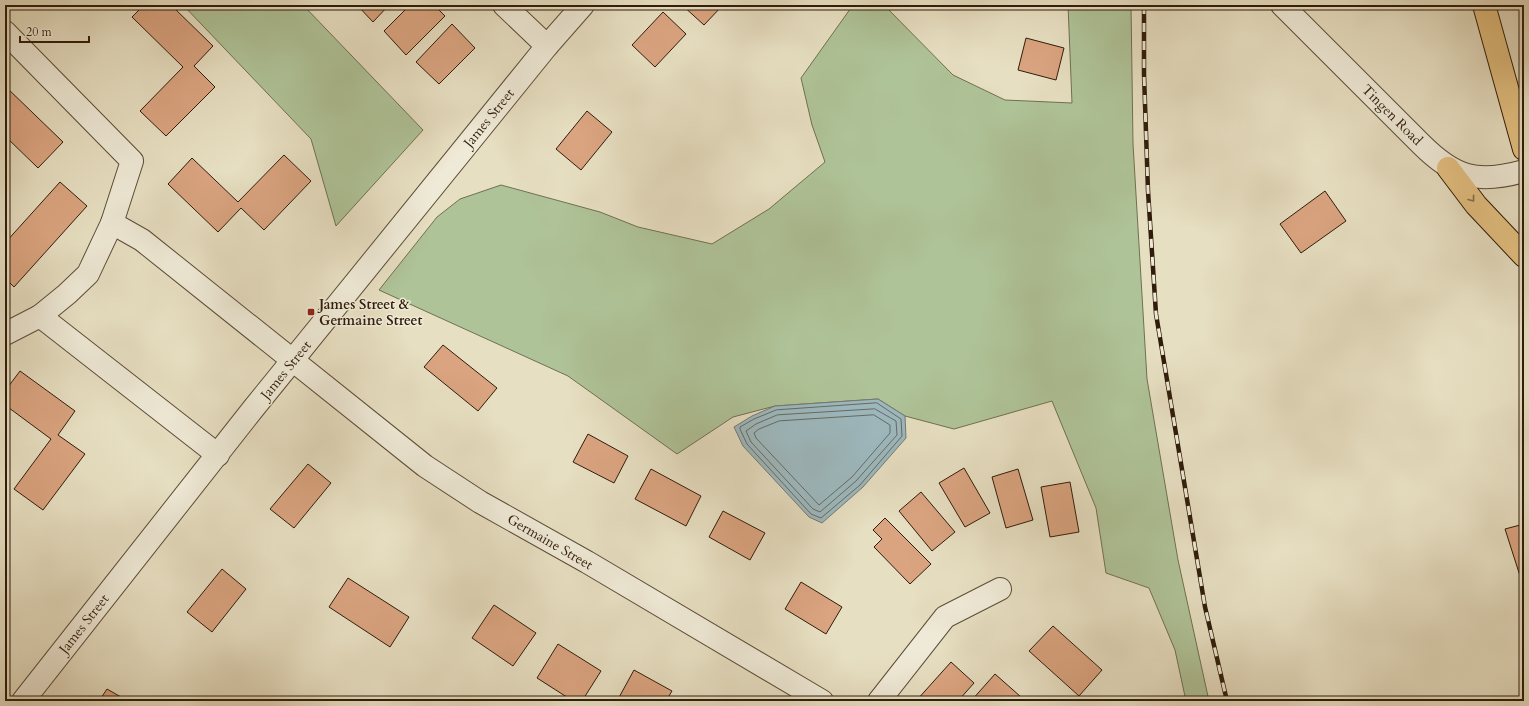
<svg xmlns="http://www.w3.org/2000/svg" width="1529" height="706" viewBox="0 0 1529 706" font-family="Cardo,serif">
<rect width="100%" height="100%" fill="#e7dfc2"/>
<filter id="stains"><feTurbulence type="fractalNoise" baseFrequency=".005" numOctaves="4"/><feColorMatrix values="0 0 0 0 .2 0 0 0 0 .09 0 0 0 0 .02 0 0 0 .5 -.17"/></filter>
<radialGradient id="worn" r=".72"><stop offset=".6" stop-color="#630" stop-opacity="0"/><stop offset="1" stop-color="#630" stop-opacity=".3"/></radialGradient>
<!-- green -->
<g fill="#afc398" stroke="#6f7051">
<path d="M183 5H303L423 130 336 226 311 139Z"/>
<path d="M853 5H884L953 75 1005 100 1072 103 1068 5H1131L1133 144 1147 379 1178 560 1209 701H1186L1175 650 1149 588 1106 573 1096 508 1052 401 954 429 905 416 878 399 775 406 733 417 677 454 568 376 379 290 437 217 460 199 501 185 600 212 638 227 712 244 769 209 825 162 812 125 801 78Z"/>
</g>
<!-- water -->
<path fill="#9db9bf" stroke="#717a77" d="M878 399 905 416 906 438 863 487 822 523 809 517 743 446 734 427 752 416 775 406Z"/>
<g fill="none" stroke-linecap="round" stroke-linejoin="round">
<!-- shore -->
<g stroke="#666a64" stroke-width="1">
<path d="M877 403 901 419 902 436 860 485 821 518 811 514 747 444 740 429V427L754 419 776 410Z"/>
<path d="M875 409 896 421 897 435 856 481 820 512 813 509 751 442 746 431 756 424 777 415Z"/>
<path d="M874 415 890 425V433L852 477 819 505 756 438 754 433 759 429 779 421Z"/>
</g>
</g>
<!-- building -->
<g fill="#daa480" stroke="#2f1c0a">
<path d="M144 5H171L213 46 194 66 215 87 166 136 140 111 183 67 132 17Z"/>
<path d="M357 5H389L373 22Z"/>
<path d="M410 5H434L445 16 406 55 384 31Z"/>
<path d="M682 5H723L704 25Z"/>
<path d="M663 12 686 34 655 67 632 45Z"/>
<path d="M452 24 475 48 439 84 416 62Z"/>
<path d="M1026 38 1064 48 1056 80 1018 70Z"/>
<path d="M5 86 63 142 38 168 5 136Z"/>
<path d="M587 111 612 132 581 170 556 149Z"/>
<path d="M284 155 311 181 264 230 241 208 218 232 168 184 192 158 238 202Z"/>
<path d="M60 182 87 206 14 287 5 278V243Z"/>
<path d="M1325 191 1346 221 1301 253 1280 224Z"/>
<path d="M443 345 497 388 478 411 424 367Z"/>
<path d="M20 371 75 411 58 435 85 454 43 510 14 489 51 439 5 405V391Z"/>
<path d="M588 434 628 456 614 483 573 462Z"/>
<path d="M308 464 331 483 294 528 270 509Z"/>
<path d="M964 468 990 513 965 527 939 483Z"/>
<path d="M651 469 701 496 686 526 635 499Z"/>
<path d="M1018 469 1033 520 1006 528 992 477Z"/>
<path d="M1070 482 1079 532 1050 537 1041 487Z"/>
<path d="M921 492 955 532 932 551 899 511Z"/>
<path d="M723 511 765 533 750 560 709 537Z"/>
<path d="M885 518 931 564 910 584 874 547 882 539 873 530Z"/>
<path d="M1524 524V578L1521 579 1505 529Z"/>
<path d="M222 569 246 589 212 632 187 612Z"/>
<path d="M348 578 409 617 390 647 329 607Z"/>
<path d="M801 582 842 607 826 634 785 609Z"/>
<path d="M494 605 536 633 513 666 472 638Z"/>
<path d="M1053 626 1102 670 1079 696 1029 651Z"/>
<path d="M558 644 601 671 582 701H573L537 678Z"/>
<path d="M951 662 974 683 958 701H916Z"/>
<path d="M634 670 672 691 666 701H617Z"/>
<path d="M995 674 1021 697 1017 701H971Z"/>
<path d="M107 689 128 701H99Z"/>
</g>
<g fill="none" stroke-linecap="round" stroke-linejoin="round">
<defs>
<g id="minor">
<path d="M504 5 547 46"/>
<path d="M1282 5 1421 144C1455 178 1477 184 1524 171"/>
<path d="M5 32 132 161 112 223 88 274 67 294 40 316 5 334"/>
<path d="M112 223 142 240 425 466 480 502 587 562 822 701"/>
<path d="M40 316 218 455"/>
<path d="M23 701 253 409 547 46 583 5"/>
<path d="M879 701 945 617 1000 589"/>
</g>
<g id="major">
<path d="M1484 5 1524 149"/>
<path d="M1448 168 1476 205 1524 256"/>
</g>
</defs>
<!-- minor casing -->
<use href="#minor" stroke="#5d4d38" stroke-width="24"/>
<!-- major casing -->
<use href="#major" stroke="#2f1c0a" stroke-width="24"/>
<!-- minor -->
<use href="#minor" stroke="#efead7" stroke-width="22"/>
<!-- major -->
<use href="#major" stroke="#e4c081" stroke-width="22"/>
<defs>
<path id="rail" d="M1144 5V74L1148 191 1156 314 1205 607 1227 701"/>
</defs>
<!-- rail casing -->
<use href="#rail" stroke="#2f1c0a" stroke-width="4.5"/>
<!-- rail -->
<use href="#rail" stroke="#efead7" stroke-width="3" stroke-dasharray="9" stroke-linecap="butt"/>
</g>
<!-- one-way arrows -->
<defs><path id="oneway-chevron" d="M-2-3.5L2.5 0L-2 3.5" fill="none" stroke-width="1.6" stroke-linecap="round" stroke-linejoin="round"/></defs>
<use stroke="#8a6e46" href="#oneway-chevron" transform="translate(1472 199) rotate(53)"/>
<!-- markers -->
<rect fill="#8f2418" stroke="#efead7" stroke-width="1.5" x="307" y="308" width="8" height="8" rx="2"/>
<g text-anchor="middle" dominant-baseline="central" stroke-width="3" stroke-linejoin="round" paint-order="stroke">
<!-- street labels -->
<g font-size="14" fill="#2f1c0a" stroke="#efead7">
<text transform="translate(1392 115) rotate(45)">Tingen Road</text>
<text transform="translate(489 118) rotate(-51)">James Street</text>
<text transform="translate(286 370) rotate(-51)">James Street</text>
<text transform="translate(550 542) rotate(30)">Germaine Street</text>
<text transform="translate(84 624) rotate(-52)">James Street</text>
</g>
<!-- poi labels -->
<g font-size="14" font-weight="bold" fill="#2f1c0a" stroke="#efead7" text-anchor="start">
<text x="319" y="304">James Street &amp;<tspan x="319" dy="16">Germaine Street</tspan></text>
</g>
</g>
<!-- margin -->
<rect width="1529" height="706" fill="none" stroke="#e7dfc2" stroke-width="20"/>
<rect x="6" y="6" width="1517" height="694" fill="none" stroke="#2f1c0a" stroke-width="2"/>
<rect x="10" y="10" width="1509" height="686" fill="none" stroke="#2f1c0a"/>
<!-- scale -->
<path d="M20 36v6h69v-6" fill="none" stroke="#2f1c0a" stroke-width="2"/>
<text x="26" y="36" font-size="12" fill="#2f1c0a" stroke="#efead7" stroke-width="3" paint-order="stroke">20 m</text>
<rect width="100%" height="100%" filter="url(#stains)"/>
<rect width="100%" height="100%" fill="url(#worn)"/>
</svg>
